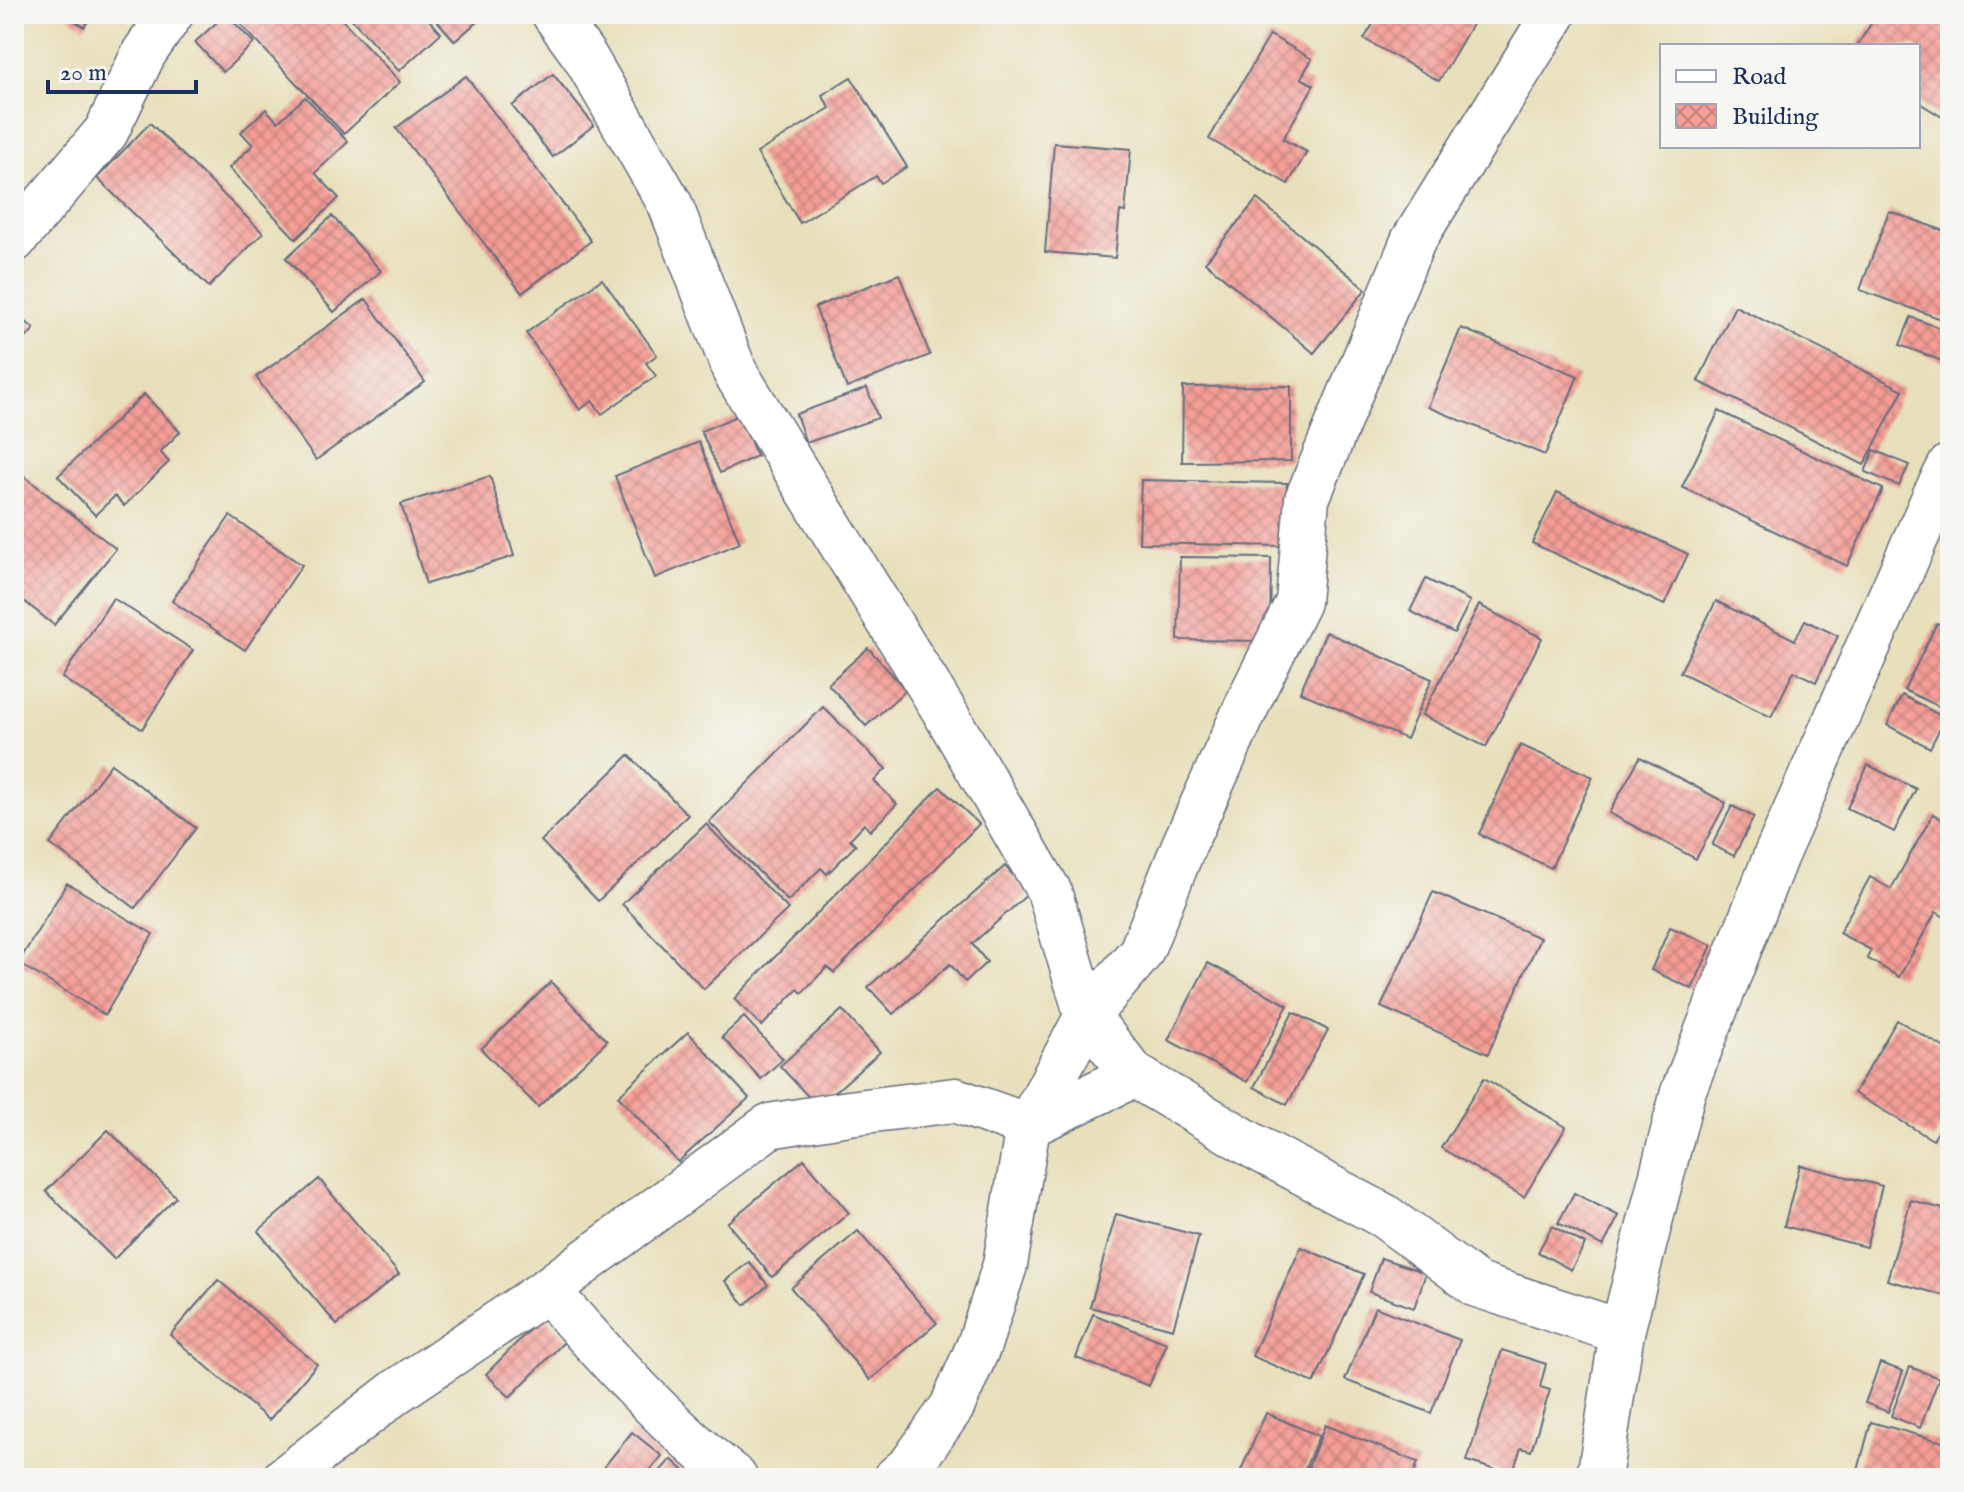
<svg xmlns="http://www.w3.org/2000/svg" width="1964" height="1492" viewBox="0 0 1964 1492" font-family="'IM FELL English',serif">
<defs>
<pattern id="building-cross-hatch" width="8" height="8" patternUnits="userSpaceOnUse" patternTransform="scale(2)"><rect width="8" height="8" fill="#f69e96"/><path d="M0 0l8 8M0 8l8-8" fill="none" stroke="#c6817e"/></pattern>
</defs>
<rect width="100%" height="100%" fill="#f6f6f2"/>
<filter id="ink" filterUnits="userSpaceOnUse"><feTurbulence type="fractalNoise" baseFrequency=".0125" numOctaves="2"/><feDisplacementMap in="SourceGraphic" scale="16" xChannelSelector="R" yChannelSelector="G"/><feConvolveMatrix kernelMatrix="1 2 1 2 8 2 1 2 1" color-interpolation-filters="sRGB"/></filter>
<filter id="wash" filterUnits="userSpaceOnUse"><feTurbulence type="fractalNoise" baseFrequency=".006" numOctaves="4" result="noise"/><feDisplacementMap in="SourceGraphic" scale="32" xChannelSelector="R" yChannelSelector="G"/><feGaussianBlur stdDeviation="1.8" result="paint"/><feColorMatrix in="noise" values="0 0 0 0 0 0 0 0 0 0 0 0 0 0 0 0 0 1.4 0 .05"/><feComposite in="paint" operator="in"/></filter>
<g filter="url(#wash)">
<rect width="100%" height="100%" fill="#e8e0bb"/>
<g id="blocks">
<!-- building -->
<g fill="url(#building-cross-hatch)">
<path d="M65 14H93L84 27Z"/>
<path d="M226 14 254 43 223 72 195 42Z"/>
<path d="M231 14H337L400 82 344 134Z"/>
<path d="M347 14H424L441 33 399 71Z"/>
<path d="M431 14H486L455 41Z"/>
<path d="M1379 14H1478L1439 81 1364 39Z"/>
<path d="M1877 14H1950V20L1947 26 1950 28V122L1918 102V46H1857Z"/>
<path d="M1270 35 1312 59 1301 78 1314 85 1283 139 1307 152 1288 184 1209 139Z"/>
<path d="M553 74 594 125 553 157 512 106Z"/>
<path d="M466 76 591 241 522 293 396 128Z"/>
<path d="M851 77 907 167 881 183 876 176 800 223 757 153 830 108 822 95Z"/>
<path d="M305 97 348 142 315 173 339 198 296 239 229 168 253 145 241 132 266 109 278 122Z"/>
<path d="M150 123 263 233 209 287 97 178Z"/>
<path d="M1054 143 1131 149 1125 212 1120 211 1115 258 1045 252Z"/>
<path d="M1257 199 1366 289 1314 353 1205 262Z"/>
<path d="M1889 211 1950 233V322L1860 290Z"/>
<path d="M332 216 381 271 334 312 286 258Z"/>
<path d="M899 274 930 355 847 388 815 307Z"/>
<path d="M602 279 657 355 646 363 656 376 602 414 592 401 580 410 526 333Z"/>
<path d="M366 299 425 382 316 460 256 377Z"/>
<path d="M1735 306 1903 390 1864 465 1698 381Z"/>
<path d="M14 311 34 329 14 351Z"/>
<path d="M1911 317 1950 332V364L1900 345Z"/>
<path d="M1461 328 1578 376 1545 455 1428 407Z"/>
<path d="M1291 386V461L1182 462 1183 387Z"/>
<path d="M867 388 878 418 806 443 796 414Z"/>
<path d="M144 394 180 432 160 452 169 462 124 506 115 496 95 515 58 476Z"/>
<path d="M1719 411 1883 489 1847 566 1682 487Z"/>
<path d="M739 415 757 456 720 473 701 431Z"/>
<path d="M699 442 740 543 655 578 615 476Z"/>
<path d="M1874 450 1909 465 1899 486 1865 472Z"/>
<path d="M14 468 116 549 54 625 14 593Z"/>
<path d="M490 476 514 556 426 584 401 504Z"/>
<path d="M1141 480 1287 483 1285 546 1139 543Z"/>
<path d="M1557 492 1688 554 1664 605 1532 543Z"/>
<path d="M230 516 302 565 245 650 172 601Z"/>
<path d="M1180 557 1271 558 1270 641 1178 640Z"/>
<path d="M1426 579 1470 601 1454 633 1410 611Z"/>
<path d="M113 598 193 650 142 729 62 678Z"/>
<path d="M1716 601 1795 640 1805 620 1838 636 1816 682 1794 671 1771 717 1680 672Z"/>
<path d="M1479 605 1542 638 1486 747 1422 715Z"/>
<path d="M1937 623 1950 629V690L1942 708 1904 690Z"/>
<path d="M1326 632 1432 679 1406 739 1300 692Z"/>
<path d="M868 648 906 690 866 726 828 684Z"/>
<path d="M1902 695 1945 718 1930 748 1887 725Z"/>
<path d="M823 707 886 769 874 781 897 804 870 831 864 824 850 839 856 845 827 874 821 868 788 901 709 822Z"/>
<path d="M1520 745 1593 777 1551 868 1479 834Z"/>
<path d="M629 755 688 815 598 901 541 841Z"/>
<path d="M1640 757 1726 803 1696 859 1609 813Z"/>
<path d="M111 764 196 828 135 908 50 844Z"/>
<path d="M1868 765 1916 789 1894 832 1847 808Z"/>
<path d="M940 787 979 824 834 973 827 967 802 993 798 989 762 1026 734 999Z"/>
<path d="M1732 806 1754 817 1734 856 1712 845Z"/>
<path d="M1933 814 1950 824V920L1936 912 1899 977 1867 958 1871 950 1839 933 1870 877 1891 889Z"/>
<path d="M706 824 788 909 704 989 622 904Z"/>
<path d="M1005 866 1029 893 972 944 987 962 965 982 950 964 893 1014 868 987Z"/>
<path d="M67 883 153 934 105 1015 18 963Z"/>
<path d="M1433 892 1540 938 1488 1054 1381 1007Z"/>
<path d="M1670 927 1712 945 1692 989 1651 970Z"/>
<path d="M1208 963 1288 1005 1247 1082 1168 1040Z"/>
<path d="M551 982 607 1041 538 1107 481 1049Z"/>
<path d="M842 1010 880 1052 818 1107 780 1066Z"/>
<path d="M1293 1012 1328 1030 1287 1105 1254 1087Z"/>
<path d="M744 1017 783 1059 761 1079 722 1037Z"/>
<path d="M1897 1020 1950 1051V1112L1933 1140 1854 1093Z"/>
<path d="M688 1032 749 1098 678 1162 618 1096Z"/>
<path d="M1484 1078 1566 1127 1524 1197 1441 1148Z"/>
<path d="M108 1130 176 1197 114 1259 46 1191Z"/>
<path d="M804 1159 849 1213 772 1277 727 1223Z"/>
<path d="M1800 1165 1882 1186 1866 1247 1784 1226Z"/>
<path d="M319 1179 399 1274 337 1325 258 1231Z"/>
<path d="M1574 1193 1619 1216 1603 1246 1558 1223Z"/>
<path d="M1911 1200 1950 1211V1297L1887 1280Z"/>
<path d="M1116 1214 1199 1236 1173 1329 1090 1307Z"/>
<path d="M1552 1226 1585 1244 1571 1270 1538 1252Z"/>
<path d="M858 1231 937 1323 870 1380 791 1288Z"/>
<path d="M1301 1247 1364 1274 1314 1383 1252 1356Z"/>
<path d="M1381 1258 1426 1273 1414 1308 1369 1292Z"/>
<path d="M749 1262 768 1285 745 1305 725 1281Z"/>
<path d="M218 1280 317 1364 269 1420 170 1335Z"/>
<path d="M1375 1307 1460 1340 1431 1413 1345 1380Z"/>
<path d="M1093 1314 1167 1343 1149 1386 1076 1358Z"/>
<path d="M543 1316 567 1339 510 1397 486 1374Z"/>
<path d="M1502 1350 1546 1364 1540 1387 1550 1390 1531 1451 1521 1448 1512 1475 1467 1461Z"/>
<path d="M1880 1363 1903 1371 1888 1412 1865 1403Z"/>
<path d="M1910 1367 1939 1378 1920 1428 1891 1416Z"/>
<path d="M1266 1413 1319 1436 1301 1478 1238 1477Z"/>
<path d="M1871 1422 1950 1444V1455L1944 1478H1856Z"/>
<path d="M1325 1425 1418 1462 1412 1478H1304Z"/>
<path d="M632 1432 662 1456 644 1478H595Z"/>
<path d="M671 1459 692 1478H654Z"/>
</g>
</g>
</g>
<g filter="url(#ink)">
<use href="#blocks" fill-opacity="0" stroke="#636d7f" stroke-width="2"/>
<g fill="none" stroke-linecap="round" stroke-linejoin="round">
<defs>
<g id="minor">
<path d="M554 14 585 57 670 204 735 372 943 709 1049 891 1087 1016 1134 1075 1257 1148 1384 1216 1477 1285 1622 1332"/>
<path d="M14 240 106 132 144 53 171 14"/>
<path d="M547 1290C606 1356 664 1423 735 1478"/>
<path d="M285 1478 397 1391 547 1290 769 1126 849 1113 955 1100 1028 1126 1134 1075"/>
<path d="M896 1478 911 1465 952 1407 979 1345 1005 1265 1028 1126 1087 1016 1141 952 1184 845 1255 688 1298 602 1307 499 1413 241 1554 14"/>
<path d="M1599 1478 1622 1332 1683 1092 1776 855 1935 495 1950 466"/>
</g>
</defs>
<!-- minor casing -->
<use href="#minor" stroke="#636d7f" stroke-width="47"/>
<!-- minor -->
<use href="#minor" stroke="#fff" stroke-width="44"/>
</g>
</g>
<!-- margin -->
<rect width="1964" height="1492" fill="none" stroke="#f6f6f2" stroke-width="48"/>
<!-- legend -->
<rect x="1660" y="44" width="260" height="104" fill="#f6f6f2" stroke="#9ea6b7" stroke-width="2"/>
<rect x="1676" y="70" width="40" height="12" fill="#ffffff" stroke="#9ea6b7" stroke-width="2"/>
<text x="1732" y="84" font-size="24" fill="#1b2f5e">Road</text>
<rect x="1676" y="104" width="40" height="24" fill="url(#building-cross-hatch)" stroke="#9ea6b7" stroke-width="2"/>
<text x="1732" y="124" font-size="24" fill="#1b2f5e">Building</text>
<!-- scale -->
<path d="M48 80v12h148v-12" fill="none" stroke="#1b2f5e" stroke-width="4"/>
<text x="60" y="80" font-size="24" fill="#1b2f5e" stroke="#f6f6f2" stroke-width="6" paint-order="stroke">20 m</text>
</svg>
